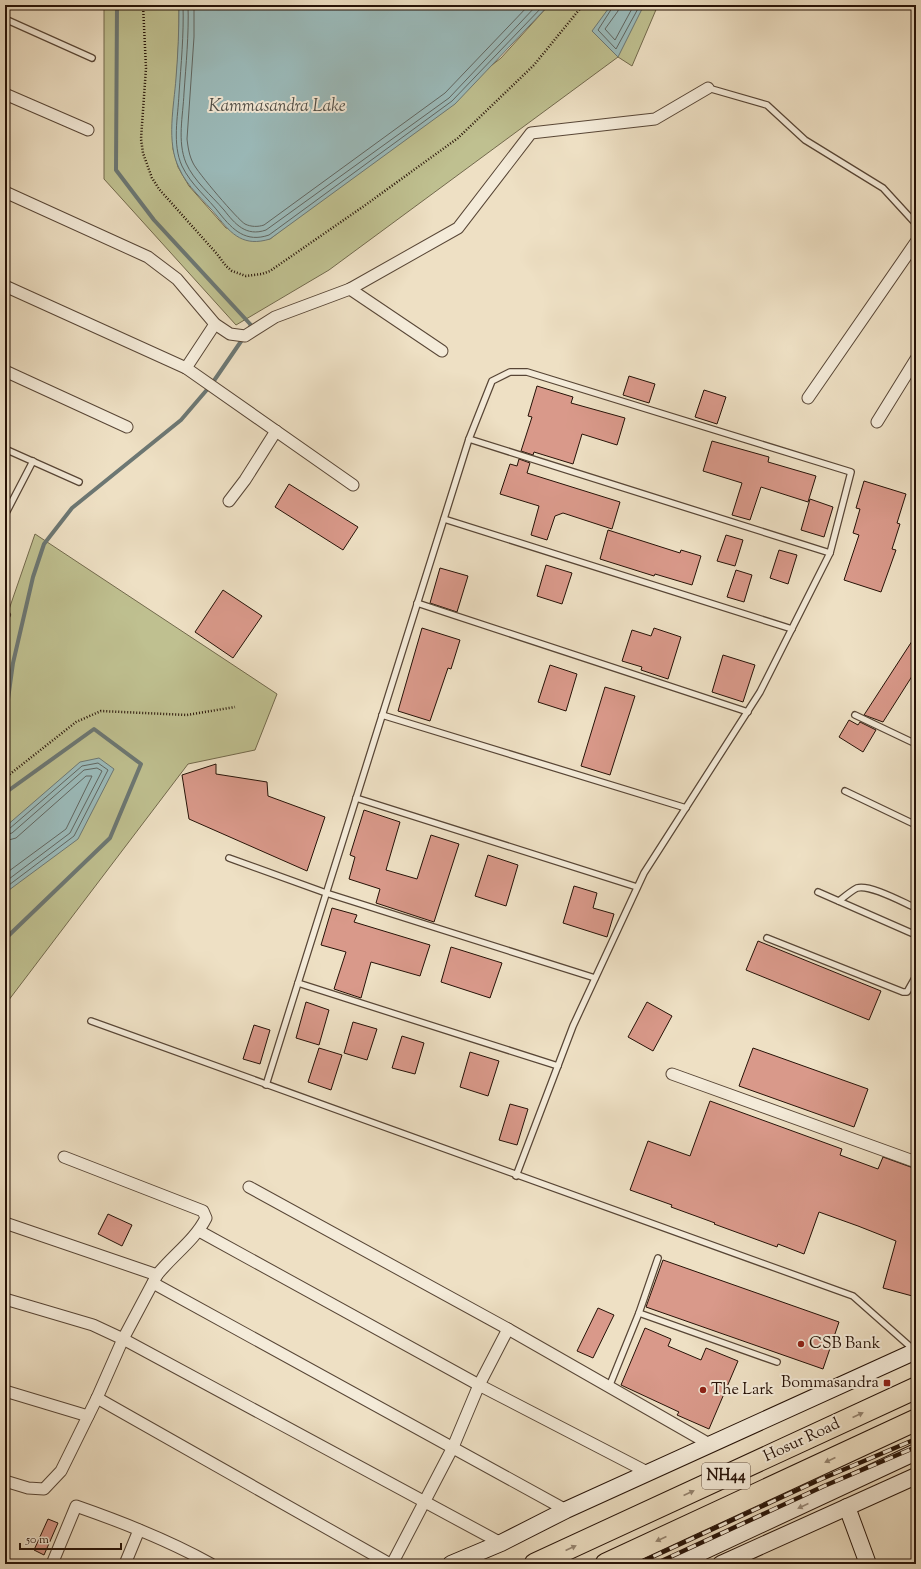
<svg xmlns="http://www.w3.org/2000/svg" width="921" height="1569" viewBox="0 0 921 1569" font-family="'Sorts Mill Goudy',serif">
<rect width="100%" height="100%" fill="#eee0c4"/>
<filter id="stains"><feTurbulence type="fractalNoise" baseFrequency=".005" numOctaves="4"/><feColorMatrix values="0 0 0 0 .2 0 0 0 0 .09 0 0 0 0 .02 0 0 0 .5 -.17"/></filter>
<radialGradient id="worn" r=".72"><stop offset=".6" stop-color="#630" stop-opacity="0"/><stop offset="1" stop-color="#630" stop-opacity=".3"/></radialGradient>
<!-- green -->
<g fill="#bfc090" stroke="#72694c">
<path d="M104 5H179V35L173 149 178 167 189 186 226 228 270 239 501 58 549 5H658L632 66 618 57 329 270 236 325 104 179Z"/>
<path d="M35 534 277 694 255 750 188 764 5 1005V621Z"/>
</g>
<!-- water -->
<g fill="#9bbbbb" stroke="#6c7773">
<path d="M179 5H549L455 104 270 239C244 247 232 235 217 216 204 200 187 187 179 168 166 142 174 106 176 78 178 54 179 29 179 5Z"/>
<path d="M611 5H644L618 57 592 31Z"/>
<path d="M99 758 114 769 78 839 5 893V827L80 762Z"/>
</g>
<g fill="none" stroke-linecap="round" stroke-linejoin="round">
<!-- shore -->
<g stroke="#606661" stroke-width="1">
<path d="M183 5C184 35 181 64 179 94 178 117 172 144 182 166 191 185 208 198 220 214 233 230 246 243 269 235L452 101 544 5"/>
<path d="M188 5C189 35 186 64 184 93 183 116 177 141 186 163 194 181 211 195 224 210 235 224 246 237 266 230L449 98 537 5"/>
<path d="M194 5V37L187 139C188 147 189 155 193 163 197 172 238 220 245 224 251 227 258 227 264 225L445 93 529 5"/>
<path d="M614 5 598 30 616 49 640 5"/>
<path d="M619 5 618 11 605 29 615 40 634 5"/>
<path d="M5 830 9 829 82 766 98 763 108 770 74 836 5 888"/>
<path d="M5 835 12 833 84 770 97 768 102 771 70 833 5 882"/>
<path d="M5 841 16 838 86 776H92L66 829 5 874"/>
</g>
<!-- stream -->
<g stroke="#6c7773" stroke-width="4">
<path d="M117 5 116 170 154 220 251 325 249 329"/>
<path d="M5 721 13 663 33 577 44 544 72 508 181 420 211 385 244 337"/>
<path d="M5 793 94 729 141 764 110 838 5 939"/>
</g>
</g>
<!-- building -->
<g fill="#d9998a" stroke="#261207">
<path d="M629 376 655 384 649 403 623 395Z"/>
<path d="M537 386 573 397 571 403 625 418 617 445 582 434 573 464 534 452 533 455 521 451 532 417 528 416Z"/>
<path d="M704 390 726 397 717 424 695 417Z"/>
<path d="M712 441 769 457 768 462 816 476 808 502 761 487 750 520 732 515 742 483 703 471Z"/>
<path d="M519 459 530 463 527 473 620 502 612 529 563 513 555 516 547 540 531 535 539 506 500 494 510 464 517 466Z"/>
<path d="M864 481 906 494 897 523 900 524 892 549 896 550 881 592 844 580 859 535 853 533 860 509 856 508Z"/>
<path d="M289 484 358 527 343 550 275 507Z"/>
<path d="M810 499 833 507 824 537 801 530Z"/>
<path d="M608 530 680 553 681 550 701 556 692 585 655 574 654 576 600 559Z"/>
<path d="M726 535 743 540 735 566 717 561Z"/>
<path d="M779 550 797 555 788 584 770 578Z"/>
<path d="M546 565 572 573 562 604 537 596Z"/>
<path d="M440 568 468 576 457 612 430 603Z"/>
<path d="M736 570 752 575 744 602 727 597Z"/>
<path d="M223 590 262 616 233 658 195 632Z"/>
<path d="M422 628 460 640 451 669 448 668 430 721 398 711Z"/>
<path d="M654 628 681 637 668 679 641 670 642 667 622 661 632 630 651 636Z"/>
<path d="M916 635V670L883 722 864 715Z"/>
<path d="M723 655 755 665 743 702 712 692Z"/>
<path d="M550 665 577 674 566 711 538 702Z"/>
<path d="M605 687 635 696 610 775 581 766Z"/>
<path d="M849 720 858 725 860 722 876 730 863 752 839 737Z"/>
<path d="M216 764V774L267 782 268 796 325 817 307 871 189 819 182 775Z"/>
<path d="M364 810 400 822 386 870 417 879 431 835 459 844 434 922 376 903 380 889 349 879 355 857 350 855Z"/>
<path d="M488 855 518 865 506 906 475 896Z"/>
<path d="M574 886 597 893 593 908 614 914 607 937 563 923Z"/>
<path d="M332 908 357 915 354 922 430 945 420 976 371 962 361 998 334 989 346 952 321 945Z"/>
<path d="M758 941 881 991 869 1020 746 970Z"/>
<path d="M451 947 502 963 490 998 441 982Z"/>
<path d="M306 1002 329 1010 319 1045 296 1038Z"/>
<path d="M647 1002 672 1016 653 1051 628 1037Z"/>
<path d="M353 1022 377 1029 367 1060 344 1053Z"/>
<path d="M254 1025 270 1030 260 1064 243 1059Z"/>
<path d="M402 1036 424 1043 415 1074 392 1068Z"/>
<path d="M319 1048 342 1055 331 1090 308 1082Z"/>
<path d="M753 1048 868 1089 854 1127 739 1086Z"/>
<path d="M470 1052 499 1061 488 1096 460 1087Z"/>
<path d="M710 1101 842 1149 840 1155 878 1169 883 1157 916 1169V1297L883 1288 896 1241 858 1226 819 1212 804 1254 778 1244 777 1247 714 1224 715 1223 671 1207 672 1205 630 1190 648 1141 690 1156Z"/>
<path d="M510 1104 528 1109 517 1145 499 1140Z"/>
<path d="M108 1214 132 1225 122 1246 98 1234Z"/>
<path d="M663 1260 839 1322 823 1369 646 1307Z"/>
<path d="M598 1308 614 1315 593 1358 577 1351Z"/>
<path d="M645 1328 671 1339 668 1346 701 1360 706 1348 738 1361 709 1429 677 1415 679 1412 621 1385Z"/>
<path d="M48 1519 58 1523 44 1555 34 1550Z"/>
</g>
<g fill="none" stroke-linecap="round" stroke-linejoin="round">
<defs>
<g id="lane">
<path d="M5 19 92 58"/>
<path d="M708 88 767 105 805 140 883 188 916 224"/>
<path d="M469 439 492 381 510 372H527L851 472 830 553 760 692 644 873 573 1026 516 1176"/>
<path d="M5 449 79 482"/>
<path d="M5 515 33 461"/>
<path d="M444 519 792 629"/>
<path d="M417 603 748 712"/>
<path d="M5 614 7 615"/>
<path d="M382 715 686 808"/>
<path d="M855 715 916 744"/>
<path d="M845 791 916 825"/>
<path d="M356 798 637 887"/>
<path d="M229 858 326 893 595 978"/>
<path d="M818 892 916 935"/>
<path d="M839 901C844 897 851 891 857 888 870 884 904 903 916 908"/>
<path d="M767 938 903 992H907L916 976"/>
<path d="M298 983 558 1066"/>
<path d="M91 1021 853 1296 914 1350"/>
<path d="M266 1085 469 439 830 553"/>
<path d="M639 1313 777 1362"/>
<path d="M609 1387 639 1313 658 1258"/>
</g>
<g id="street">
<path d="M5 94 88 130"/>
<path d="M5 192 148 257 177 279 215 324 230 334 245 336 275 317 350 289 458 228 531 133 655 119 708 88"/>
<path d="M5 286 186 368 353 485"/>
<path d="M350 289 442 351"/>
<path d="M186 368 215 324"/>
<path d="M5 371 127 427"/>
<path d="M808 398 916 242"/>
<path d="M877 422 916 359"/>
<path d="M229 501 245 480 276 431"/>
<path d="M672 1074 916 1162"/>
<path d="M64 1157 203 1211 206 1218C195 1240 173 1255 157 1275"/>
<path d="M249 1187 508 1329 711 1445"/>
<path d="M5 1223 157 1275 123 1339 97 1398 61 1471 44 1489 28 1488 5 1481"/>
<path d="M199 1231 479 1385 649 1473"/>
<path d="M153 1283 566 1510"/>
<path d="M5 1299 93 1325 123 1339 501 1543"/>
<path d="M5 1391 88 1416"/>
<path d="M97 1398 390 1564"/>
<path d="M52 1564 76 1506C122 1522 168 1540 211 1564"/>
<path d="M125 1564 139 1530"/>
<path d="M392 1564 453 1447 479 1385 508 1329"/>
</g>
<g id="secondary">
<path d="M847 1507 868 1564"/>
<path d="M451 1564 501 1543 566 1510 916 1351"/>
<path d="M676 1564 916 1452"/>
<path d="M721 1564 916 1476"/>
</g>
<g id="highway">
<path d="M535 1564 916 1388"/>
<path d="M606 1564 916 1420"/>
</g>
</defs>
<!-- lane casing -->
<use href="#lane" stroke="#584636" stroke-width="8"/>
<!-- street casing -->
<use href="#street" stroke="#584636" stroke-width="13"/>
<!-- secondary casing -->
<use href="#secondary" stroke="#261207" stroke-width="18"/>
<!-- highway casing -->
<use href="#highway" stroke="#261207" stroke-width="23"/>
<!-- path -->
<g stroke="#261207" stroke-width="2.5" stroke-dasharray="1 2" stroke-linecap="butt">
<path d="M143 5 146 68 141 139 143 153 152 178 159 189 217 254 226 266 232 271 246 276 262 274 270 271 364 206 458 138 534 65 583 5"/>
<path d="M5 778 76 722 101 711 187 715 235 707"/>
</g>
<!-- lane -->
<use href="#lane" stroke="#f4ebd9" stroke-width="5.5"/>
<!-- street -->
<use href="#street" stroke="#f4ebd9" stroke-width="11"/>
<!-- secondary -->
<use href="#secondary" stroke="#f4ebd9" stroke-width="16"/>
<!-- highway -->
<use href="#highway" stroke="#eee0c4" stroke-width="21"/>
<defs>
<g id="rail">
<path d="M637 1564 819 1480 916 1439"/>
<path d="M655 1564 824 1486 916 1447"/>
</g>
</defs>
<!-- rail casing -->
<use href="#rail" stroke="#261207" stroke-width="4.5"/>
<!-- rail -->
<use href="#rail" stroke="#f4ebd9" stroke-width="3" stroke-dasharray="9" stroke-linecap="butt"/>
</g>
<!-- one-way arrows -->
<defs><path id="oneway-solid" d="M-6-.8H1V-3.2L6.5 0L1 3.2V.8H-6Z"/></defs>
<g fill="#94836f">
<use href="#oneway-solid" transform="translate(858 1415) rotate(-25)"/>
<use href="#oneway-solid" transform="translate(830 1460) rotate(155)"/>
<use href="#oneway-solid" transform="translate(689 1493) rotate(-25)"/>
<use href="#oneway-solid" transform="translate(661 1539) rotate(155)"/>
<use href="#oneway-solid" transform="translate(571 1548) rotate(-25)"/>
</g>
<use fill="#97897a" href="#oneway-solid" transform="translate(803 1506) rotate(155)"/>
<!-- markers -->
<g fill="#8f2418" stroke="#f4ebd9" stroke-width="1.5">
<circle cx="801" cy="1344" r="4"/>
<rect x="883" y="1379" width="8" height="8" rx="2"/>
<circle cx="703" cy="1390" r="4"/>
</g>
<g text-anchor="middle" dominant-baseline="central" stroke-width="4" stroke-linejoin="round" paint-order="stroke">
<!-- shield labels -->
<rect fill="#f4ebd9" stroke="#645346" stroke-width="1" x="702" y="1463" width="48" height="26" rx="3"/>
<g font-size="15" font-weight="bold" fill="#261207">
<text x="726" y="1476">NH44</text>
</g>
<!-- poi labels -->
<g font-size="16" fill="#261207" stroke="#f4ebd9" text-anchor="start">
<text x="809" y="1344">CSB Bank</text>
<text x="879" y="1383" text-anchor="end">Bommasandra</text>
<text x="711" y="1390">The Lark</text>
</g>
<!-- street labels -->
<g font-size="16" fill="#261207" stroke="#f4ebd9">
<text transform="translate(802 1441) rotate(-25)">Hosur Road</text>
</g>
<!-- water labels -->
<g font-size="17" font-style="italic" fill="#4f4d46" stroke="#f4ebd9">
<text x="277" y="107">Kammasandra Lake</text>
</g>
</g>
<!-- margin -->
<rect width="921" height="1569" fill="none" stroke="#eee0c4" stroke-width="20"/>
<rect x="6" y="6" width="909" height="1557" fill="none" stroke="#261207" stroke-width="2"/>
<rect x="10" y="10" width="901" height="1549" fill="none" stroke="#261207"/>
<!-- scale -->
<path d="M20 1543v6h101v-6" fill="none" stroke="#261207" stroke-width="2"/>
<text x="26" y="1543" font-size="12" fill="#261207" stroke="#f4ebd9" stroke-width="3" paint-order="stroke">50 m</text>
<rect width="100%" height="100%" filter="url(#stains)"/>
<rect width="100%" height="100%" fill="url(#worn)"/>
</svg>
